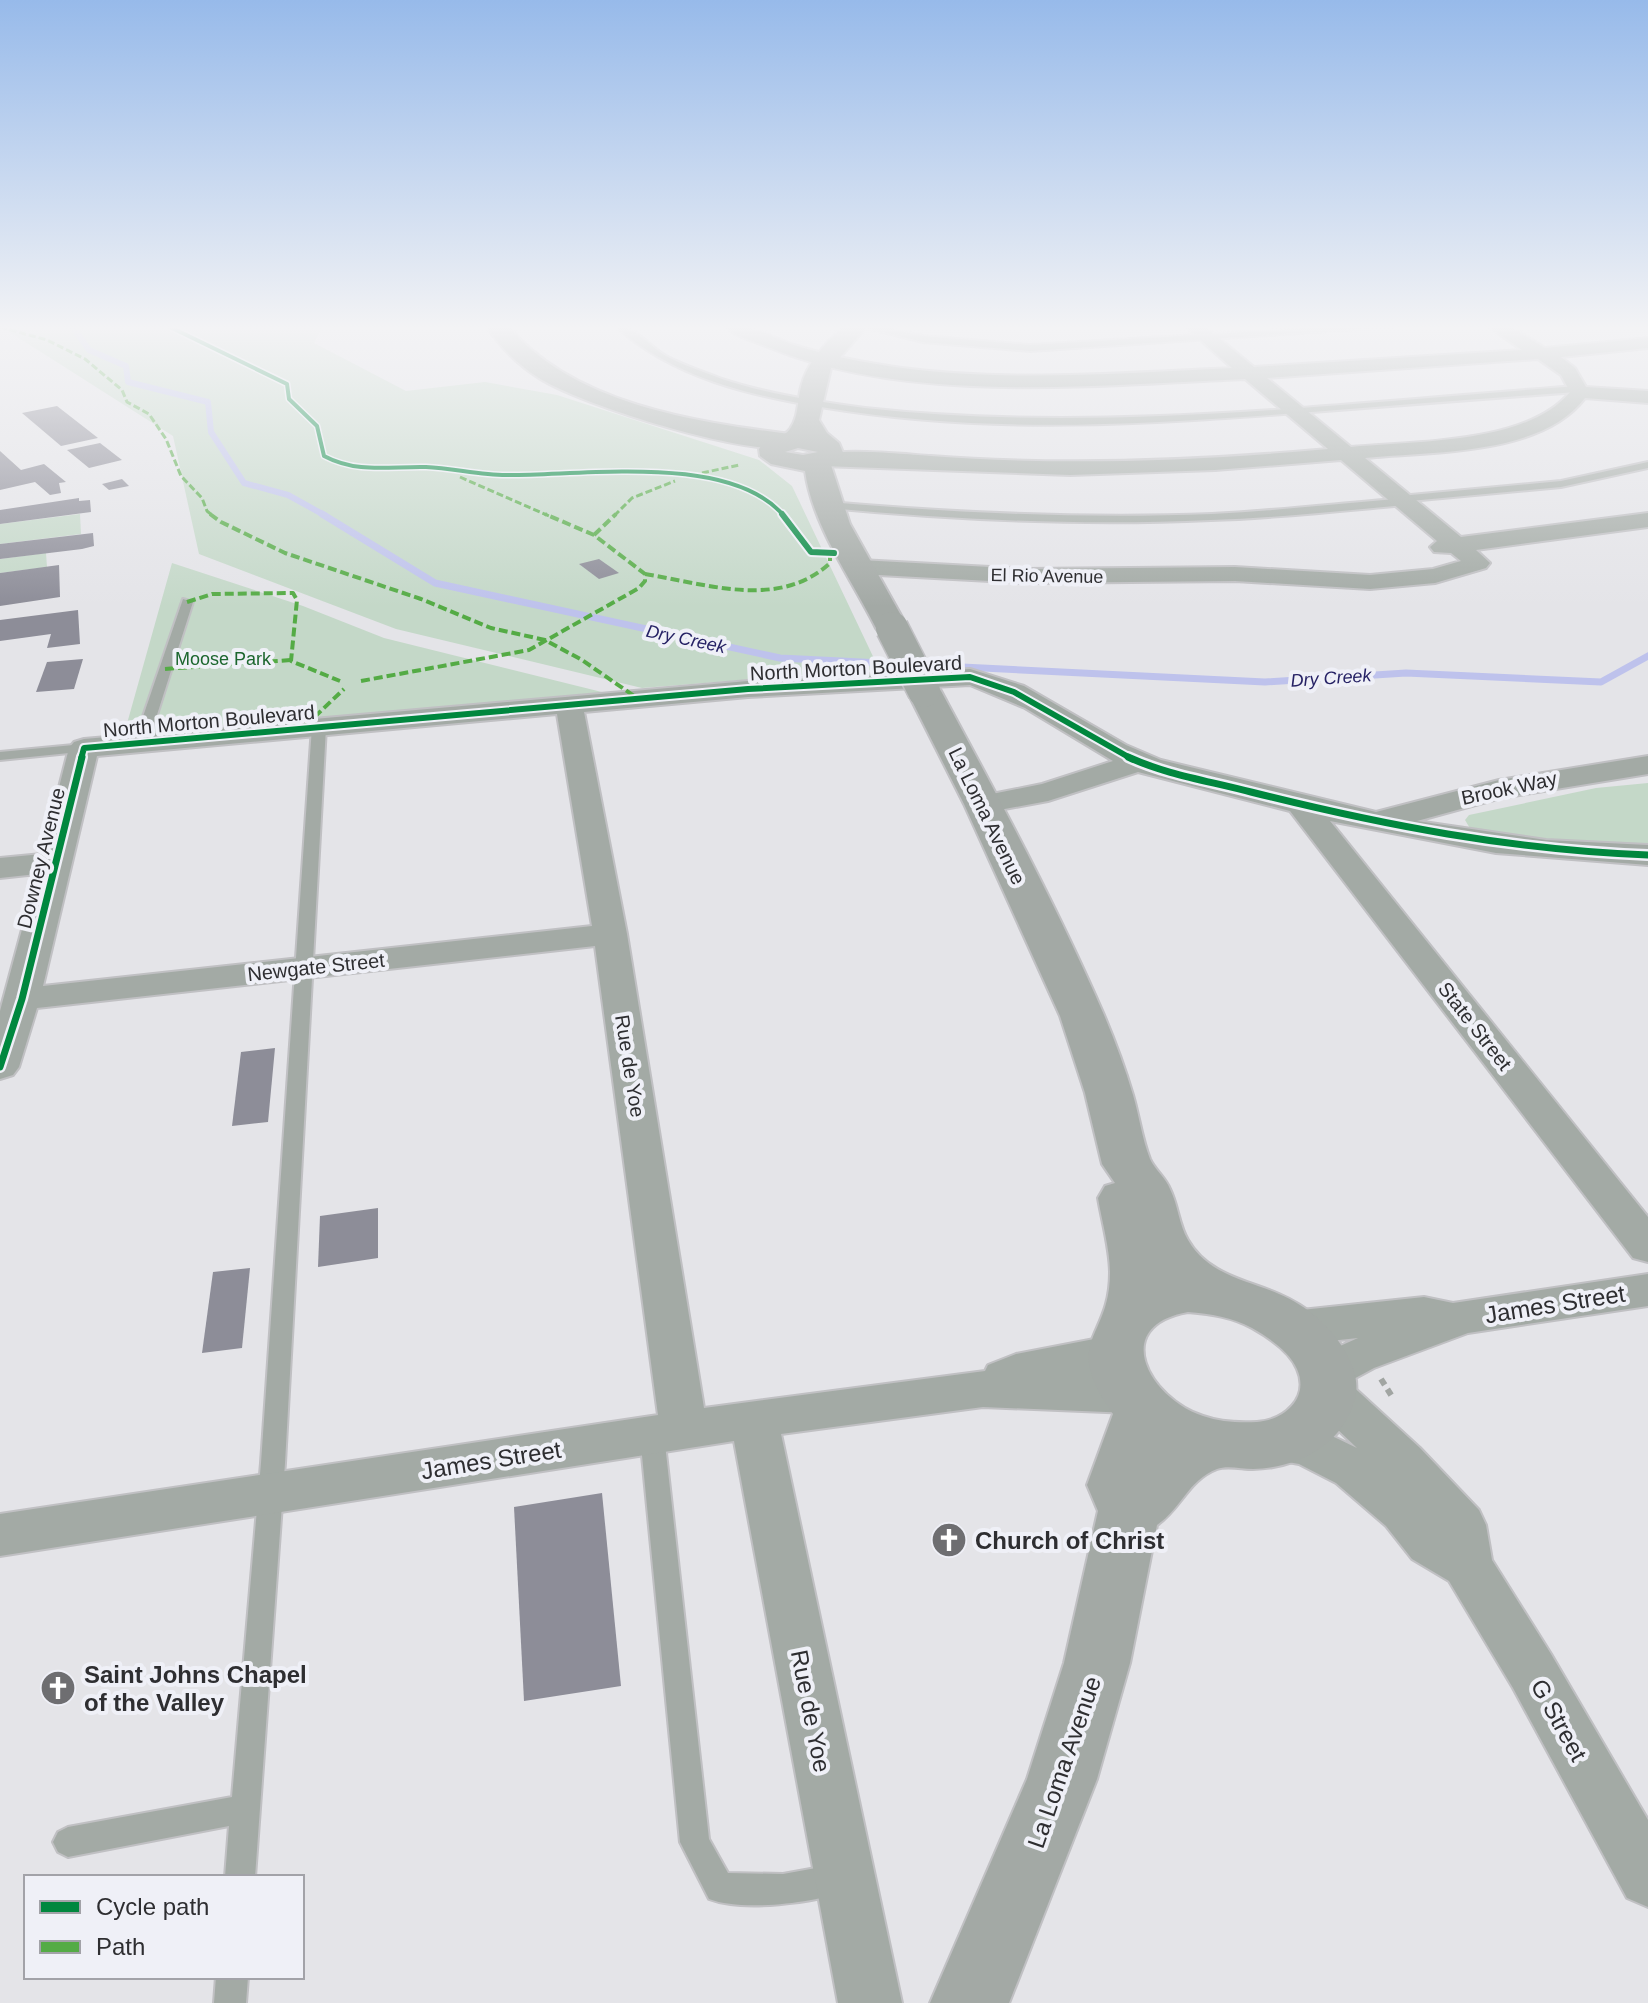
<svg xmlns="http://www.w3.org/2000/svg" width="1648" height="2003" viewBox="0 0 1648 2003" font-family="Arial,sans-serif">
<rect width="100%" height="100%" fill="#e4e4e8"/>
<!-- green -->
<g fill="#c4d8c8">
<path d="M0 326H323L314 343 406 391 485 382 557 395 759 460 792 486 879 669 642 688 396 629 199 554 173 436Z"/>
<path d="M80 514 81 534 0 544V524Z"/>
<path d="M46 553 47 567 0 573V559Z"/>
<path d="M172 563 303 606 384 638 630 699 121 745Z"/>
<path d="M1648 783V849L1555 847 1471 830 1465 820 1469 815 1596 788Z"/>
</g>
<g fill="none" stroke-linecap="round" stroke-linejoin="round">
<!-- stream-far1 -->
<path stroke="#bec2ec" stroke-width="6" d="M72 326 89 350 126 366 128 382 208 402 211 432 244 483 288 495 326 516"/>
<!-- stream -->
<path stroke="#bec2ec" stroke-width="7" d="M322 514 435 583 780 658 1265 682 1406 673 1601 682 1648 656"/>
</g>
<!-- building -->
<g fill="#8d8d98">
<path d="M57 406 98 438 61 446 22 413Z"/>
<path d="M100 443 122 460 89 468 67 450Z"/>
<path d="M0 451 21 470 44 464 66 482 59 483 61 493 50 495 35 482 0 490Z"/>
<path d="M122 479 129 486 109 490 102 484Z"/>
<path d="M79 498V501L90 500 91 512 0 524V510Z"/>
<path d="M93 533 94 546 82 549 0 559V544Z"/>
<path d="M599 559 619 573 599 579 579 564Z"/>
<path d="M59 565 60 597 0 606V573Z"/>
<path d="M78 610 80 644 47 648 51 634 0 641V620Z"/>
<path d="M83 659 74 689 36 692 47 662Z"/>
<path d="M275 1048 268 1122 232 1126 241 1052Z"/>
<path d="M378 1208V1258L318 1267 320 1216Z"/>
<path d="M250 1268 242 1348 202 1353 213 1272Z"/>
<path d="M602 1493 621 1686 524 1701 514 1507Z"/>
</g>
<g fill="none" stroke-linecap="round" stroke-linejoin="round">
<defs>
<g id="service">
<path d="M615 326C635 326 649 346 666 356 683 365 704 372 722 379 767 394 818 402 865 408 1102 434 1341 403 1578 386L1583 389 1578 392C1489 398 1400 405 1312 412 1147 424 992 435 827 408 752 396 673 378 615 326Z"/>
<path d="M859 326H877L923 336 1030 345 1346 326H1402L1030 351 923 342Z"/>
<path d="M1648 462V468L1561 487 1410 501 1405 505C1340 511 1276 518 1211 520 1084 526 956 520 829 508L823 505 829 502C956 513 1084 519 1212 514 1273 511 1334 504 1395 499L1400 496 1561 481Z"/>
<path d="M183 599 193 602 148 743 141 747 136 746 134 743Z"/>
<path d="M319 723 326 727 285 1463 255 1877H225L229 1826 68 1857 58 1852 53 1842 58 1832 68 1827 232 1797 261 1463 312 727Z"/>
<path d="M84 744 91 748 89 751 0 760V752Z"/>
<path d="M652 1425 660 1428 664 1435 709 1839 728 1873 783 1874 838 1864 849 1868 853 1879 849 1890C815 1903 743 1912 709 1899L680 1842 640 1435 644 1428Z"/>
<path d="M216 1977H248L246 2003H214Z"/>
</g>
<g id="minor">
<path d="M725 326C758 326 765 335 794 345 829 356 866 363 902 368 1011 382 1123 373 1232 368L1185 326H1204L1254 367 1522 350 1488 326H1509L1545 348 1648 338V348L1561 357 1575 368 1586 387 1648 391V403L1585 398C1541 456 1432 451 1365 458L1461 537 1648 513V527L1476 550 1490 563 1486 568 1435 583 1370 589 1235 581 1026 583 860 574 851 572 848 567 851 562 860 560 1026 569 1235 567 1370 575 1433 569 1461 561 1451 553 1434 552 1430 547 1437 541 1341 460 1215 470 1070 475 822 466 811 460C823 445 910 455 931 456 1063 466 1196 461 1328 449L1245 379C1098 385 906 405 768 347 754 341 735 337 725 326ZM1538 359 1561 375 1570 392C1528 444 1415 441 1351 447L1267 378Z"/>
<path d="M970 669 1024 686 1126 745 1161 760 1376 812 1499 780 1648 756V774L1501 798 1417 821 1546 840 1648 845V865L1496 853 1330 821 1648 1217V1262L1633 1258 1290 811 1138 772 1048 801 983 813 972 810 968 804 972 798 1042 784 1113 761 1025 708 970 685 748 697 584 712 627 934 704 1408 985 1371 988 1365 1016 1354 1115 1335 1131 1340 1138 1352 1131 1364 1095 1374 1130 1377 1147 1382 1153 1395 1147 1408 1130 1413 983 1407 781 1434 902 2003H838L734 1441 0 1556V1514L658 1415 595 946 37 1008 19 1067 13 1075 0 1079V1011L37 874 0 878V858L42 854 69 748 74 742 84 739 748 681ZM557 714 592 926 43 986 97 756Z"/>
<path d="M1648 1274V1306L1468 1333 1374 1368 1348 1382 1420 1448 1479 1510 1486 1525 1492 1560 1551 1654 1648 1820V1907L1627 1898 1513 1688 1449 1581 1412 1559 1386 1526 1336 1483 1299 1464 1261 1457 1254 1443 1261 1429C1297 1417 1325 1432 1357 1448L1311 1404 1304 1391 1309 1381 1304 1372 1311 1359 1358 1338 1292 1345 1276 1340 1270 1328 1276 1316 1292 1311 1424 1297 1453 1303Z"/>
</g>
<path id="tertiary" d="M486 326H508C573 404 694 422 790 434L799 437 803 442 799 447C752 459 581 405 539 378 517 364 500 347 486 326Z"/>
<g id="secondary">
<path d="M844 326H867L831 368 819 420 827 433 839 443 844 455 831 465 850 524 908 628 903 635 892 637 881 635 876 628C851 578 813 527 805 471L771 464 760 456 759 449C767 437 782 440 790 429 799 416 797 402 801 387 807 362 825 344 844 326ZM798 448 818 452 803 455 785 452Z"/>
<path d="M924 681 936 684 941 691C998 797 1056 904 1104 1015 1115 1041 1125 1068 1133 1095 1139 1115 1142 1139 1150 1159 1155 1170 1166 1178 1170 1189 1178 1205 1179 1225 1188 1240 1208 1275 1247 1280 1279 1294 1307 1306 1331 1326 1346 1353 1354 1368 1359 1382 1355 1399 1343 1445 1298 1468 1253 1469 1242 1469 1227 1465 1217 1469 1188 1480 1181 1509 1157 1525L1130 1663 1097 1779 1009 2003H930L1027 1779 1064 1663 1098 1511 1087 1485 1113 1414C1060 1339 1110 1341 1110 1273 1110 1249 1102 1222 1098 1198L1105 1186 1115 1183 1102 1164 1085 1093 1060 1016 964 804 907 691 912 684ZM1188 1312C1211 1314 1232 1317 1252 1328 1268 1337 1290 1352 1297 1369 1310 1398 1284 1420 1257 1422 1240 1423 1220 1422 1203 1416 1149 1398 1109 1326 1188 1312Z"/>
</g>
</defs>
<!-- service casing -->
<use href="#service" stroke="#c0c0c3" stroke-width="4"/>
<!-- minor casing -->
<use href="#minor" stroke="#c0c0c3" stroke-width="4"/>
<!-- tertiary casing -->
<use href="#tertiary" stroke="#c0c0c3" stroke-width="4"/>
<!-- secondary casing -->
<use href="#secondary" stroke="#c0c0c3" stroke-width="4"/>
<!-- path -->
<path stroke="#a1a5a2" stroke-width="6" stroke-dasharray="7 5" stroke-linecap="butt" d="M1381 1379 1393 1398"/>
<!-- service -->
<use href="#service" fill="#a3aaa5" fill-rule="evenodd"/>
<!-- minor -->
<use href="#minor" fill="#a3aaa5" fill-rule="evenodd"/>
<!-- tertiary -->
<use href="#tertiary" fill="#a3aaa5" fill-rule="evenodd"/>
<!-- secondary -->
<use href="#secondary" fill="#a3a9a5" fill-rule="evenodd"/>
<defs>
<path id="secondary-bridge" d="M892 628 924 691"/>
</defs>
<!-- secondary-bridge casing -->
<use href="#secondary-bridge" stroke="#c0c0c3" stroke-width="35" stroke-linecap="butt"/>
<!-- secondary-bridge -->
<use href="#secondary-bridge" stroke="#a3a9a5" stroke-width="32"/>
<!-- quiet-far1 -->
<g stroke="#54ab45" stroke-width="3" stroke-dasharray="7 3" stroke-linecap="butt">
<path d="M0 327 47 340 85 359 122 390 127 402 149 414 166 439 181 476 202 498 207 511 213 516"/>
<path d="M702 473 739 465"/>
<path d="M460 477 549 516"/>
<path d="M614 516 632 498 675 481"/>
</g>
<!-- quiet -->
<g stroke="#54ab45" stroke-width="4" stroke-dasharray="9 4" stroke-linecap="butt">
<path d="M210 514 221 522 285 553 421 599 491 628 545 640 582 660 637 698"/>
<path d="M594 535 616 514"/>
<path d="M645 574C707 584 779 610 830 563V553"/>
<path d="M187 602 212 594 293 593 297 600 291 661 340 681"/>
<path d="M165 669 291 660"/>
<path d="M361 681 529 650 639 588 645 581V574L594 535 545 514"/>
<path d="M305 726 344 689"/>
</g>
<defs>
<path id="cycleway-far2" d="M168 326 287 384 289 399 317 426 324 456C358 474 390 466 426 467 453 468 479 475 506 475 581 476 730 452 784 516"/>
<g id="cycleway-far1">
<path d="M782 514 811 552 834 553"/>
<path d="M81 759 84 748 748 689 970 677 1014 692 1132 759"/>
</g>
<g id="cycleway">
<path d="M1128 757C1167 775 1210 781 1251 792 1382 825 1512 850 1648 855"/>
<path d="M0 1067 22 999 82 757"/>
</g>
</defs>
<!-- cycleway-far2 casing -->
<use href="#cycleway-far2" stroke="#eff0f7" stroke-width="7"/>
<!-- cycleway-far1 casing -->
<use href="#cycleway-far1" stroke="#eff0f7" stroke-width="10"/>
<!-- cycleway casing -->
<use href="#cycleway" stroke="#eff0f7" stroke-width="12"/>
<!-- cycleway-far2 -->
<use href="#cycleway-far2" stroke="#00873e" stroke-width="4"/>
<!-- cycleway-far1 -->
<use href="#cycleway-far1" stroke="#00873e" stroke-width="6"/>
<!-- cycleway -->
<use href="#cycleway" stroke="#00873e" stroke-width="7"/>
</g>
<!-- sky -->
<linearGradient id="sky" x2="0" y2="1"><stop stop-color="#97baea"/><stop offset="0.54" stop-color="#f3f3f5"/><stop offset="1" stop-color="#f3f3f5" stop-opacity="0"/></linearGradient>
<rect width="1648" height="607" fill="url(#sky)"/>
<!-- icons -->
<defs>
<symbol id="church-disc" viewBox="-11 -11 22 22"><circle r="9.5" fill="#6e6e71" stroke="#eff0f7"/><path d="M-1.2-6h2.4v3.5h3.3v2.4h-3.3V6h-2.4V-.1h-3.3v-2.4h3.3Z" fill="#fff"/></symbol>
</defs>
<g fill-rule="evenodd">
<use href="#church-disc" x="929" y="1520" width="40" height="40"/>
<use href="#church-disc" x="38" y="1668" width="40" height="40"/>
</g>
<g text-anchor="middle" dominant-baseline="central" stroke-width="8" stroke-linejoin="round" paint-order="stroke">
<!-- far-street labels -->
<g font-size="18" fill="#2e2e31" stroke="#eff0f7">
<text transform="translate(1047 576) rotate(1)">El Rio Avenue</text>
</g>
<!-- far-water labels -->
<g font-size="18" font-style="italic" fill="#262265" stroke="#eff0f7">
<text transform="translate(686 639) rotate(12)">Dry Creek</text>
<text transform="translate(1331 678) rotate(-4)">Dry Creek</text>
</g>
<!-- far-park labels -->
<g font-size="18" fill="#1c662e" stroke="#eff0f7">
<text x="223" y="659">Moose Park</text>
</g>
<!-- street labels -->
<g font-size="20" fill="#2e2e31" stroke="#eff0f7">
<text transform="translate(856 668) rotate(-3)">North Morton Boulevard</text>
<text transform="translate(209 721) rotate(-5)">North Morton Boulevard</text>
<text transform="translate(1509 788) rotate(-12)">Brook Way</text>
<text transform="translate(987 816) rotate(64)">La Loma Avenue</text>
<text transform="translate(41 858) rotate(-76)">Downey Avenue</text>
<text transform="translate(316 967) rotate(-6)">Newgate Street</text>
<text transform="translate(1475 1026) rotate(52)">State Street</text>
<text transform="translate(630 1066) rotate(81)">Rue de Yoe</text>
</g>
<!-- near-street labels -->
<g font-size="24" fill="#2e2e31" stroke="#eff0f7">
<text transform="translate(1555 1304) rotate(-9)">James Street</text>
<text transform="translate(491 1460) rotate(-9)">James Street</text>
<text transform="translate(811 1711) rotate(79)">Rue de Yoe</text>
<text transform="translate(1559 1720) rotate(61)">G Street</text>
<text transform="translate(1064 1762) rotate(-71)">La Loma Avenue</text>
</g>
<!-- near-poi labels -->
<g font-size="24" font-weight="bold" fill="#2e2e31" stroke="#eff0f7" text-anchor="start">
<text x="975" y="1540">Church of Christ</text>
<text x="84" y="1674">Saint Johns Chapel<tspan x="84" dy="28">of the Valley</tspan></text>
</g>
</g>
<!-- legend -->
<rect x="24" y="1875" width="280" height="104" fill="#eff0f7" stroke="#a2a2a8" stroke-width="2"/>
<rect x="40" y="1901" width="40" height="12" fill="#00873e" stroke="#a2a2a8" stroke-width="2"/>
<text x="96" y="1915" font-size="24" fill="#2e2e31">Cycle path</text>
<rect x="40" y="1941" width="40" height="12" fill="#54ab45" stroke="#a2a2a8" stroke-width="2"/>
<text x="96" y="1955" font-size="24" fill="#2e2e31">Path</text>
</svg>
